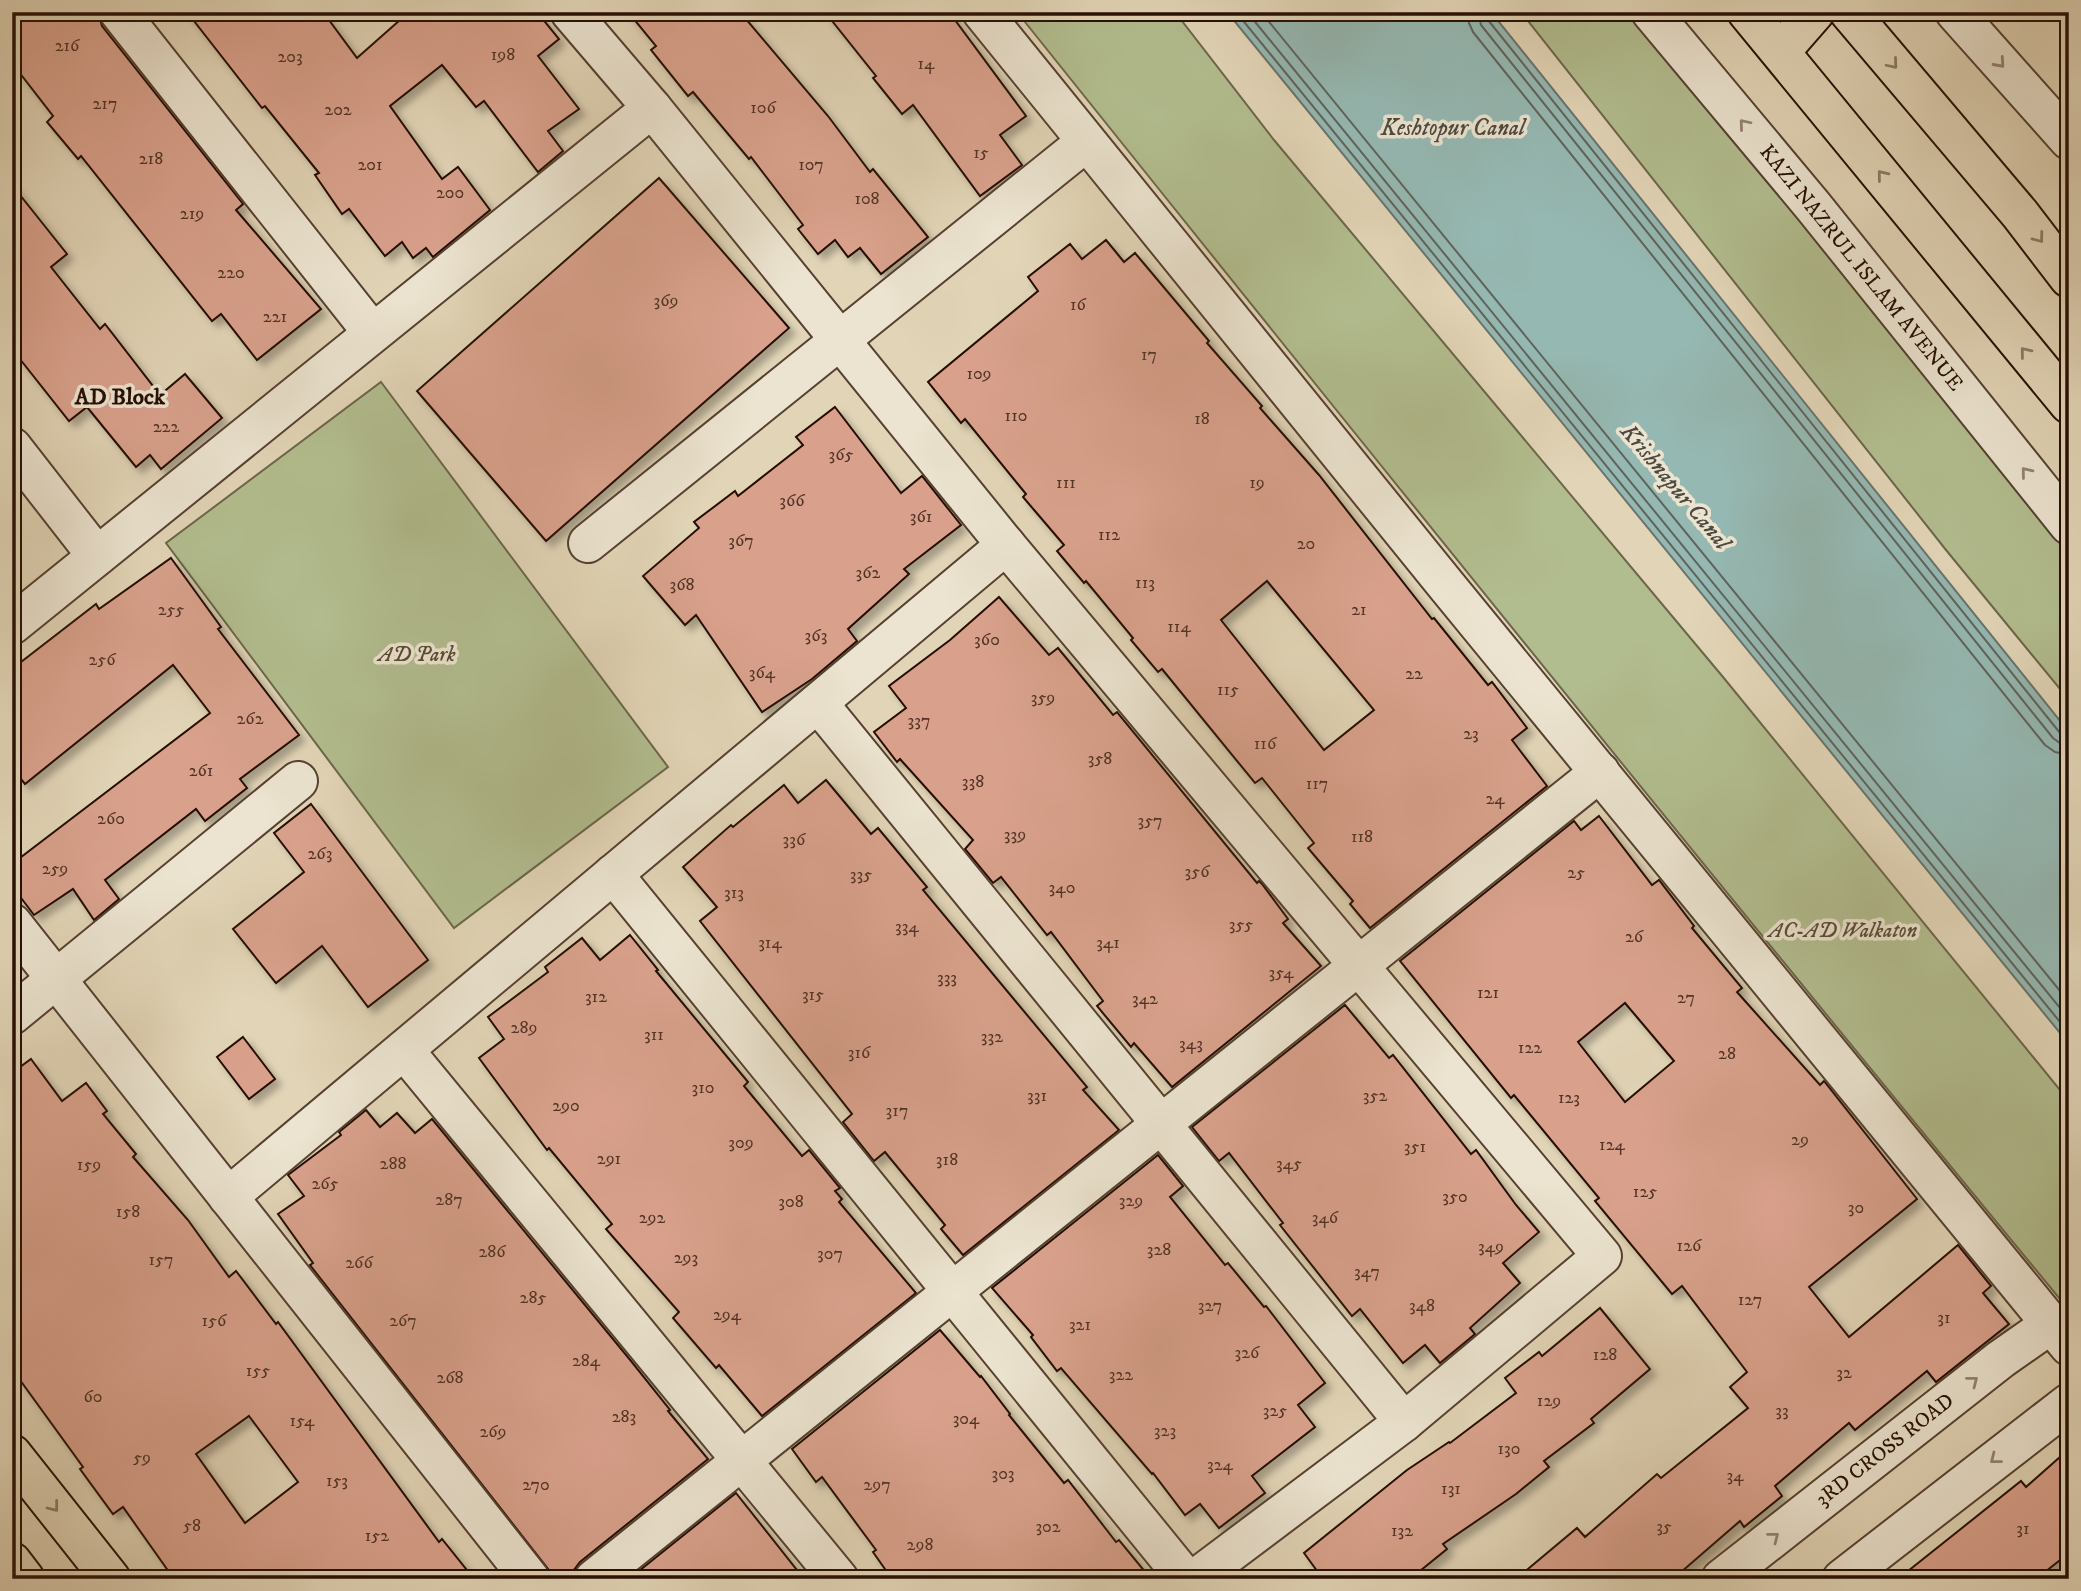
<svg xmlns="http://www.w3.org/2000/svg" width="2081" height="1591" viewBox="0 0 2081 1591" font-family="'IM FELL DW Pica',serif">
<defs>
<filter id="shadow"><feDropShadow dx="6" dy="6" stdDeviation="3.5" flood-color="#0004"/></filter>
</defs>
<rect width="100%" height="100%" fill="#e2d5b7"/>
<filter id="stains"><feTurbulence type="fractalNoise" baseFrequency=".00286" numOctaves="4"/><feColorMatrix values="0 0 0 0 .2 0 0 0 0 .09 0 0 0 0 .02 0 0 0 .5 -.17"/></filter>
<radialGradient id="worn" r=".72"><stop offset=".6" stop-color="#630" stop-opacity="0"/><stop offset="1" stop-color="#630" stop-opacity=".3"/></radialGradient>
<!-- green -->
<g fill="#b2bd8f" stroke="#6c664a" stroke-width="2">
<path d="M1017 12H1175L1274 140 1723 677 2069 1101V1310C1714 880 1365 447 1017 12Z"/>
<path d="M1521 12H1649L2069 531V700L1946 550Z"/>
<path d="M381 382 668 767 454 928 166 543Z"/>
</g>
<!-- water -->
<path fill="#95b8b2" stroke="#69746c" stroke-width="2" d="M1227 12H1491L2069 732V1044Z"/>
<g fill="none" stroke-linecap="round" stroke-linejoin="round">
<!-- shore -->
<g stroke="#5e645b" stroke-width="2">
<path d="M1236 12 2069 1033"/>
<path d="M1247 12 2069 1019"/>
<path d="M1261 12 2069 1002"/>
<path d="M1467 12 1469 23 1473 32 2045 745 2055 752 2069 755"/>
<path d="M1478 12 1481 25 2053 738 2061 744 2069 745"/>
<path d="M1486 12 1488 20 2060 733 2069 736"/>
</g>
</g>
<!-- building -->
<g fill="#d9a18c" stroke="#260f04" stroke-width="2" fill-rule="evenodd" filter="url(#shadow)">
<path d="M12 12H98L102 26 243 204 236 210 321 309 257 360 221 314 212 321 81 156 78 159 47 122 53 116 12 63Z"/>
<path d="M187 12H323L357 58 409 12H537L559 39 538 56 579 109 548 131 563 151 538 172 484 101 476 107 442 65 390 106 442 179 458 167 490 210 433 257 426 248 413 258 402 242 385 256 349 209 342 214 315 175 319 173 265 106 262 108Z"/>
<path d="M628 12H740L828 116 870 172 873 169 928 237 881 274 860 248 848 257 835 240 818 254 798 229 803 225 751 157 749 159 693 92 688 96 651 50 656 46Z"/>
<path d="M825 12H949L1026 116 1000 135 1022 165 980 196 913 105 902 114 873 78 876 76Z"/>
<path d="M659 178 789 328 546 541 417 391Z"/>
<path d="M12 185 67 254 51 267 100 329 105 324 160 395 185 374 222 418 161 469 150 455 136 467 87 407 69 421 12 349Z"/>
<path d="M1106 240 1124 262 1135 253 1209 341 1207 343 1262 406 1260 408 1319 475 1432 619 1434 618 1488 685 1492 682 1527 728 1512 740 1547 786 1370 928 1350 904 1353 901 1308 848 1314 843 1262 778 1255 783 1162 669 1158 672 1131 640 1133 638 1086 581 1084 583 1057 551 1064 545 1023 497 1026 494 965 419 961 423 928 382 1038 291 1028 277 1070 244 1082 259ZM1267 581 1374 710 1324 750 1221 620Z"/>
<path d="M835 407 901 493 922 476 961 525 904 569 909 574 848 629 857 641 812 679 762 712 696 615 685 625 643 576 699 528 694 522 735 491 738 496 803 445 796 437Z"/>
<path d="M171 558 221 627 218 629 299 735 240 779 247 788 205 821 196 809 105 880 119 899 94 920 73 889 34 915 12 886V864L210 713 173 665 25 784 12 768V669L96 604 99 609Z"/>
<path d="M999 597 1049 655 1058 648 1113 715 1117 712 1257 883 1259 881 1262 884 1288 919 1283 923 1321 966 1172 1087 1134 1043 1131 1047 1097 1006 1103 1001 1051 932 1047 935 1001 877 993 883 965 849 973 840 900 759 897 762 874 732 906 708 889 686 950 640Z"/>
<path d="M826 780 871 834 878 828 927 887 923 890 1087 1087 1083 1090 1119 1130 963 1255 941 1229 945 1225 885 1152 874 1161 843 1122 852 1114 700 921 717 907 683 867 731 825 733 827 784 785 798 803Z"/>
<path d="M311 804 428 960 368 1007 322 946 276 983 233 929 304 872 274 833Z"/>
<path d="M1599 816 1652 885 1659 880 1694 926 1692 928 1742 988 1737 992 1820 1085 1824 1081 1917 1199 1809 1287 1849 1337 1958 1245 1991 1286 1983 1293 2009 1324 1936 1382 1927 1371 1855 1430 1849 1423 1775 1486 1782 1496 1744 1527 1740 1521 1673 1579H1516L1577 1528 1585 1537 1657 1474 1661 1478 1748 1408 1730 1387 1747 1372 1682 1286 1672 1294 1595 1201 1599 1198 1514 1095 1511 1098 1400 961 1574 821 1581 830ZM1625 1003 1674 1061 1625 1102 1578 1042Z"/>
<path d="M630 935 658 970 656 971 748 1082 744 1086 802 1156 809 1150 840 1188 835 1191 842 1199 839 1202 916 1293 762 1416 719 1365 716 1368 673 1318 679 1312 606 1229 612 1224 549 1148 547 1150 479 1058 504 1039 488 1017 548 972 545 967 582 938 600 960Z"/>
<path d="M1345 1005 1389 1058 1393 1055 1471 1154 1476 1150 1516 1205 1539 1232 1503 1263 1520 1283 1470 1328 1475 1334 1440 1363 1425 1345 1403 1363 1360 1309 1352 1316 1280 1225 1283 1223 1229 1153 1219 1161 1192 1127Z"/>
<path d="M243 1037 275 1079 249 1099 217 1057Z"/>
<path d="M31 1059 62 1101 86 1083 107 1111 103 1114 136 1154 133 1157 188 1220 229 1277 236 1271 276 1324 278 1322 439 1542 442 1539 474 1579H174L123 1507 113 1514 80 1469 83 1467 12 1369V1073ZM249 1416 298 1482 245 1523 196 1454Z"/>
<path d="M366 1110 380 1127 397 1113 415 1133 432 1119 631 1361 670 1410 668 1411 708 1459 580 1562 574 1570 573 1579H556L310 1265 313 1263 278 1214 304 1196 288 1175 341 1135 339 1132Z"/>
<path d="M1158 1155 1183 1186 1170 1197 1225 1265 1228 1263 1264 1307 1266 1306 1325 1383 1298 1405 1315 1427 1252 1476 1265 1493 1219 1528 1200 1504 1185 1515 1153 1473 1152 1474 1061 1368 1057 1371 1031 1337 1033 1335 992 1288Z"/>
<path d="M1600 1308 1650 1369 1591 1419 1594 1423 1544 1461 1549 1467 1516 1494 1443 1544 1447 1549 1410 1579H1323L1304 1553 1407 1470 1449 1442 1450 1443 1516 1393 1505 1378 1539 1352 1542 1356Z"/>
<path d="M940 1330 980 1377 981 1376 1010 1414 1009 1415 1064 1483 1068 1480 1116 1542 1119 1540 1151 1579H892L873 1552 876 1550 822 1477 816 1482 792 1449Z"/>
<path d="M2069 1449V1553L2036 1579H1898L2021 1481 2026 1487Z"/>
<path d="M736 1493 804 1579H629Z"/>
</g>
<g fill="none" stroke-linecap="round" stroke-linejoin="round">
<defs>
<g id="minor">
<path d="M119 12 372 332"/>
<path d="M570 12 652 108 1006 545 1602 1256 1404 1422 1195 1579"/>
<path d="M982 12 1446 585 2069 1346"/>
<path d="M1651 12 1813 206 2069 525"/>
<path d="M1955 12 2069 140"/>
<path d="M12 447 97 556"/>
<path d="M588 543 1086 142"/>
<path d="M12 625 652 108"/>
<path d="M818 703 1404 1422"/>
<path d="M613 874 1186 1579"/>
<path d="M12 923 530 1579"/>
<path d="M12 1015 298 781"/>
<path d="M404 1050 839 1579"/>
<path d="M228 1197 1006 545"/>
<path d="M594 1579 1600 772"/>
<path d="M1721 1579 2001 1359 2051 1324"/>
<path d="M1842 1579 2069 1403"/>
</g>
<g id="major">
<path d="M1747 12 2069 404"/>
<path d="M1849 12 2020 214 2069 278"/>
<path d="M1781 51 1815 12"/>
<path d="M12 1454 111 1579"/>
<path d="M12 1562 25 1579"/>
</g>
</defs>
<!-- minor casing -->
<use href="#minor" stroke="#554031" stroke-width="42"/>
<!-- major casing -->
<use href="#major" stroke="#260f04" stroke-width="42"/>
<!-- minor -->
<use href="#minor" stroke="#ece4d0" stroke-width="38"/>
<!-- major -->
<use href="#major" stroke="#e2d5b7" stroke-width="38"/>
</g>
<!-- one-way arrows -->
<defs><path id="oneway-chevron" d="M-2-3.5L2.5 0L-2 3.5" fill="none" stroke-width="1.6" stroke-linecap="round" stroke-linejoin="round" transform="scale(1.75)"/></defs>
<g stroke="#938474">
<use href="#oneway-chevron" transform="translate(2000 63) rotate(48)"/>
<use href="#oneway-chevron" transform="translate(1744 124) rotate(-130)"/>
<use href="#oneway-chevron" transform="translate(2026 472) rotate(-129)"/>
<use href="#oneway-chevron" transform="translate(1973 1381) rotate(-38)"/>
<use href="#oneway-chevron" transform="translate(1995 1459) rotate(142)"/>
<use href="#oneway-chevron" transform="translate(1774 1537) rotate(-38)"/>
</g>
<g stroke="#8d7c66">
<use href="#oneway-chevron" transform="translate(1893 64) rotate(50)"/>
<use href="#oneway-chevron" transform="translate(1882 175) rotate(-129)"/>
<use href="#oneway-chevron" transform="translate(2039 238) rotate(53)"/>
<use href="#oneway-chevron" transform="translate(2025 352) rotate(-129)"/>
<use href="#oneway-chevron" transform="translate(54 1507) rotate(52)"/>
</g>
<g text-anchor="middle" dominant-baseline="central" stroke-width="7" stroke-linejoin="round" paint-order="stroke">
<!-- number labels -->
<g font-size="18" fill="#533426">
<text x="67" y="46">216</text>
<text x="503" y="55">198</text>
<text x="290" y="57">203</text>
<text x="926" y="64">14</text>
<text x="105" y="104">217</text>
<text x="763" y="108">106</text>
<text x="338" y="110">202</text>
<text x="981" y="153">15</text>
<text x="151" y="159">218</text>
<text x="370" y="165">201</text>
<text x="811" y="165">107</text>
<text x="450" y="193">200</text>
<text x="867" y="199">108</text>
<text x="192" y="214">219</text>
<text x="231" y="273">220</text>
<text x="666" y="301">369</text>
<text x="1078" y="305">16</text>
<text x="275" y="317">221</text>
<text x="1149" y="355">17</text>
<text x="979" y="374">109</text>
<text x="1016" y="416">110</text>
<text x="1202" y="419">18</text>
<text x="166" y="427">222</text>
<text x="841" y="455">365</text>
<text x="1066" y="483">111</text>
<text x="1257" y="483">19</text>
<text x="792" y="501">366</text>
<text x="921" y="517">361</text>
<text x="1109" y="535">112</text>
<text x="741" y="541">367</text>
<text x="1306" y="544">20</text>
<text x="868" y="573">362</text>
<text x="1145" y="583">113</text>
<text x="682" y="585">368</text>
<text x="171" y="610">255</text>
<text x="1359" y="610">21</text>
<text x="1179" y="627">114</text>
<text x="816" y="636">363</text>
<text x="987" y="640">360</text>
<text x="102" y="660">256</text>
<text x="762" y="673">364</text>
<text x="1414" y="674">22</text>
<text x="1228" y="690">115</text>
<text x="1043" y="698">359</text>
<text x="250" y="719">262</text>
<text x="919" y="721">337</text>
<text x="1471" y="734">23</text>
<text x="1265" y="744">116</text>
<text x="1100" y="759">358</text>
<text x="201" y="771">261</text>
<text x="973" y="782">338</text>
<text x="1317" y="784">117</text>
<text x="1495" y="799">24</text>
<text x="111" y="819">260</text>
<text x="1150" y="821">357</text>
<text x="1015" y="835">339</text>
<text x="1362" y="837">118</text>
<text x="794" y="840">336</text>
<text x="320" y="854">263</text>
<text x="55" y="869">259</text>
<text x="1197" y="872">356</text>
<text x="1576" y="873">25</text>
<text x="861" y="875">335</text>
<text x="1062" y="888">340</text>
<text x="734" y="893">313</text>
<text x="1241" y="925">355</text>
<text x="907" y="927">334</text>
<text x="1634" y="937">26</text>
<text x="770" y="943">314</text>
<text x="1108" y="943">341</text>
<text x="1281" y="973">354</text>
<text x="947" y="978">333</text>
<text x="1488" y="993">121</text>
<text x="813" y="995">315</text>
<text x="596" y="997">312</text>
<text x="1686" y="998">27</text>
<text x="1145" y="999">342</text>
<text x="524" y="1028">289</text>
<text x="654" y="1035">311</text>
<text x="992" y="1037">332</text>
<text x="1191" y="1044">343</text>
<text x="1530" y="1048">122</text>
<text x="859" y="1053">316</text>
<text x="1727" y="1054">28</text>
<text x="703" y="1088">310</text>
<text x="1037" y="1096">331</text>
<text x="1375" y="1096">352</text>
<text x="1569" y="1098">123</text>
<text x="566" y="1106">290</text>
<text x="897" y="1111">317</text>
<text x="1800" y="1140">29</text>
<text x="741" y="1143">309</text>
<text x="1612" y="1145">124</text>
<text x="1415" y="1147">351</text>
<text x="609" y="1159">291</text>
<text x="947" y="1160">318</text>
<text x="393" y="1164">288</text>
<text x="1289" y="1164">345</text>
<text x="89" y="1165">159</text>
<text x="325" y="1184">265</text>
<text x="1645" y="1192">125</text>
<text x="1455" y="1197">350</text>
<text x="449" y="1200">287</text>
<text x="1131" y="1201">329</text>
<text x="791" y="1202">308</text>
<text x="1856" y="1208">30</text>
<text x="128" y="1212">158</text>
<text x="652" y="1218">292</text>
<text x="1325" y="1218">346</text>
<text x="1689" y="1246">126</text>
<text x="1491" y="1247">349</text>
<text x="1159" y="1250">328</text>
<text x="492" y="1252">286</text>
<text x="830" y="1254">307</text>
<text x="686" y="1258">293</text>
<text x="161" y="1260">157</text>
<text x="359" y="1263">266</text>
<text x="1367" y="1272">347</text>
<text x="533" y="1298">285</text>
<text x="1750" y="1300">127</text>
<text x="1210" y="1306">327</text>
<text x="1422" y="1306">348</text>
<text x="727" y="1315">294</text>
<text x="1944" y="1318">31</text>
<text x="214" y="1321">156</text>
<text x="403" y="1321">267</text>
<text x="1080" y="1325">321</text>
<text x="1247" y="1353">326</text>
<text x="1605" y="1355">128</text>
<text x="586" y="1361">284</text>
<text x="258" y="1371">155</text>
<text x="1844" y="1373">32</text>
<text x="1121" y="1375">322</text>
<text x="450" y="1378">268</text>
<text x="93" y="1397">60</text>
<text x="1549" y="1401">129</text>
<text x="1275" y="1411">325</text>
<text x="1782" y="1411">33</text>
<text x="624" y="1417">283</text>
<text x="966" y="1419">304</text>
<text x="302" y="1421">154</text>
<text x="1165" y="1431">323</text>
<text x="493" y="1432">269</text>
<text x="1509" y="1449">130</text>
<text x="142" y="1458">59</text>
<text x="1220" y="1465">324</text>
<text x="1003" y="1474">303</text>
<text x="1735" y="1476">34</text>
<text x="337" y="1481">153</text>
<text x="536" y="1485">270</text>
<text x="877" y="1485">297</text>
<text x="1451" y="1489">131</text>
<text x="192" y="1526">58</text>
<text x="1048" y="1527">302</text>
<text x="1664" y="1527">35</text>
<text x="2023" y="1529">31</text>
<text x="1402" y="1531">132</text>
<text x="377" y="1536">152</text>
<text x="920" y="1545">298</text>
</g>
<!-- street labels -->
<g font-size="21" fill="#260f04" stroke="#ece4d0">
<text transform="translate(1861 268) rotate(51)">KAZI NAZRUL ISLAM AVENUE</text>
<text transform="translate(1885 1450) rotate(-38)">3RD CROSS ROAD</text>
</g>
<!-- park labels -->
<g font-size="21" font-style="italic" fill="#574c35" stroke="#ece4d0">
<text x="417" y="655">AD Park</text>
<text x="1843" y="931">AC-AD Walkaton</text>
</g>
<!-- water labels -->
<g font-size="23" font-style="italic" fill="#4d4a41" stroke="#ece4d0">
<text x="1453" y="128">Keshtopur Canal</text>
<text transform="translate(1675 487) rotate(50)">Krishnapur Canal</text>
</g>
<!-- neighbourhood labels -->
<g font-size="23" font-weight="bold" fill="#260f04" stroke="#ece4d0">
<text x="120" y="397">AD Block</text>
</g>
</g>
<!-- margin -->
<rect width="2081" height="1591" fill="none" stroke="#e2d5b7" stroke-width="42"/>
<rect x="14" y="14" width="2053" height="1563" fill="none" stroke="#260f04" stroke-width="3.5"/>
<rect x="21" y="21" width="2039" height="1549" fill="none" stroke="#260f04" stroke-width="2"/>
<rect width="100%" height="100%" filter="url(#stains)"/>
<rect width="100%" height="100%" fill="url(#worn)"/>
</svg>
